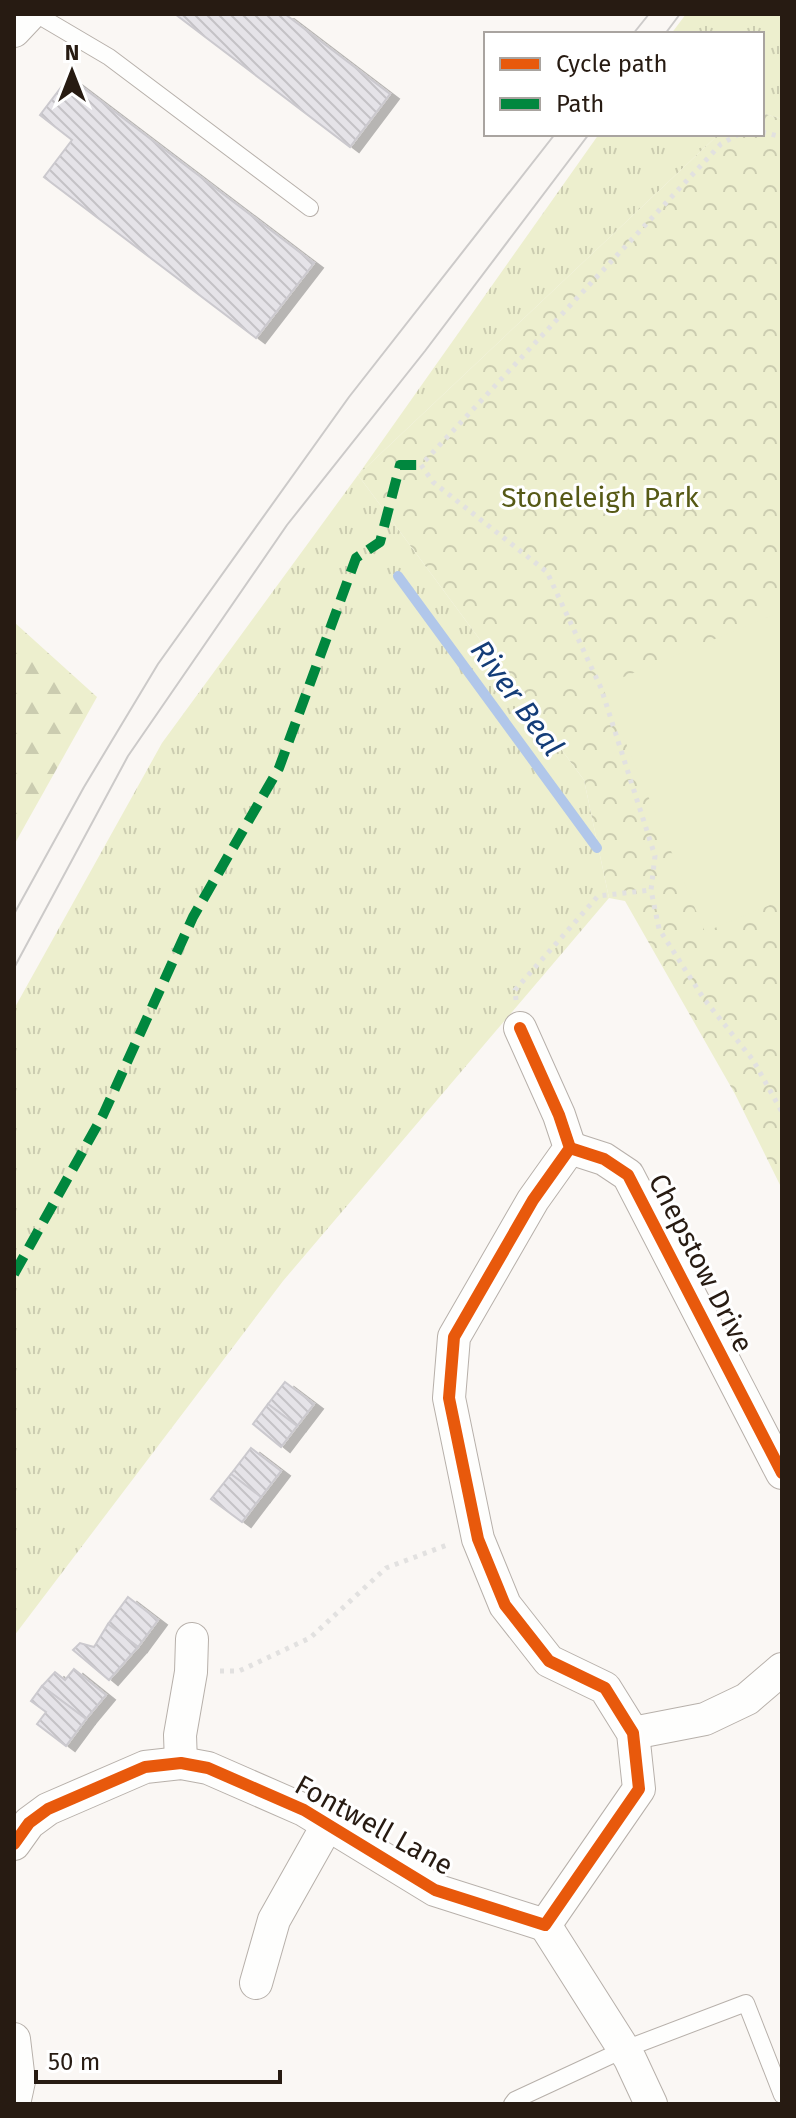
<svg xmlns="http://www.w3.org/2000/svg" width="796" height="2118" viewBox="0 0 796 2118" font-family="'Fira Sans',sans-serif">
<defs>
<pattern id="grass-tufts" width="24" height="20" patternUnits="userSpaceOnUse" patternTransform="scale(2)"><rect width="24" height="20" fill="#edefce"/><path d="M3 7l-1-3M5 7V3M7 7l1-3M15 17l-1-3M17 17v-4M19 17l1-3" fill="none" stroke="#cbccb0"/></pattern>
<pattern id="forest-firs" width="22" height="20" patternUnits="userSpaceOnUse" patternTransform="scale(2)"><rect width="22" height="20" fill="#edefce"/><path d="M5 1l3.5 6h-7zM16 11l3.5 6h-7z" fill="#cbccb0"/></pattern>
<pattern id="park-crowns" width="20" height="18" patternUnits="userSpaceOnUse" patternTransform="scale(2)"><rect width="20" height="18" fill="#edefce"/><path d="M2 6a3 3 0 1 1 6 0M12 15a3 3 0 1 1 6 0" fill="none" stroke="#cbccb0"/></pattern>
<pattern id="building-back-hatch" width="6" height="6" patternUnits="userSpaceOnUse" patternTransform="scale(2)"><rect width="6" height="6" fill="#e5e3e8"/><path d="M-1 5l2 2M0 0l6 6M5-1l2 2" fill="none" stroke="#c4c2c6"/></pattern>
<filter id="shadow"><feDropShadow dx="9" dy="5" stdDeviation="0" flood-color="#0004"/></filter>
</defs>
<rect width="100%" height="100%" fill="#faf7f4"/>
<!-- grass -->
<g fill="url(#grass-tufts)">
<path d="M686 14H782V119L762 113V34H671Z"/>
<path d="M599 134H719L358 475 584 780 609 898 283 1281 14 1636V1009L162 743 358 475Z"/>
</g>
<!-- forest -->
<path fill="url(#forest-firs)" d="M14 622 97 697 14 845Z"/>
<!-- park -->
<path fill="url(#park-crowns)" d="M762 113 782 119V1189L735 1094 625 901 609 898 584 780 358 475 719 134H762Z"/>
<!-- pitch -->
<path fill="#edefce" d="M782 611V900L705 932 602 686Z"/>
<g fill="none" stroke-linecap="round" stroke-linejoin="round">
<!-- stream -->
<path stroke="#b1c7ea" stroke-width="10" d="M398 576 597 848"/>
</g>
<!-- building -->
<g fill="url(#building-back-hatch)" stroke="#cbc9ce" stroke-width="2" filter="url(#shadow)">
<path d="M175 14H285L390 94 350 147Z"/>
<path d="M69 77 314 263 256 338 44 177 72 140 40 115Z"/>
<path d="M285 1382 314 1404 297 1426 268 1404Z"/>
<path d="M268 1404 297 1426 281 1447 253 1424Z"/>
<path d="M251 1448 281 1471 261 1497 231 1474Z"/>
<path d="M231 1474 261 1497 242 1522 211 1499Z"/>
<path d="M128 1597 158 1620 138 1647 108 1624Z"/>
<path d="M108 1624 138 1647 109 1680 73 1650 80 1643 94 1647Z"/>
<path d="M74 1669 106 1695 86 1719 42 1686 55 1672 65 1680Z"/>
<path d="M42 1686 86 1719 66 1746 37 1724 46 1712 31 1701Z"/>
</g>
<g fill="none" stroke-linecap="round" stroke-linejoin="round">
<defs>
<g id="service">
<path d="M36 14 109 57 310 208"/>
<path d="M512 2104 515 2100 625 2049 746 2003 782 2095"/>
</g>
<g id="minor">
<path d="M14 31 30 14"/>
<path d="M520 1028 559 1115 570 1148 533 1200 454 1337 449 1398 478 1539 505 1605 549 1661 605 1688 633 1733 639 1789 545 1925"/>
<path d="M570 1148 604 1159 628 1175 782 1473"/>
<path d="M633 1733 705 1719 747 1699 782 1669"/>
<path d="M181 1763 180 1735 191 1672 192 1639"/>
<path d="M14 1844 29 1823 48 1809 145 1767 181 1763 208 1768 304 1810 435 1890 545 1925"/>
<path d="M545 1925 630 2059 651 2104"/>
<path d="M256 1983 274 1920 328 1824"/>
<path d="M14 2039 19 2081 14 2104"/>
</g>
</defs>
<!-- service casing -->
<use href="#service" stroke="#b7b0aa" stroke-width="18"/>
<!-- minor casing -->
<use href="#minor" stroke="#b7b0aa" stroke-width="34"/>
<!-- path -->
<g stroke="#e2e1e0" stroke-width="5" stroke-dasharray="4 6" stroke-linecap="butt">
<path d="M762 132 782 137"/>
<path d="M739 134 721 144 421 465 433 482 547 572 601 688 655 856 651 890 659 929 704 999 753 1060 782 1112"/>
<path d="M516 1000 515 990 598 896 651 890"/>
<path d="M220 1671H239L310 1638 386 1568 447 1545"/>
</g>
<!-- service -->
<use href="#service" stroke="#fefefd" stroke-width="16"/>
<!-- minor -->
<use href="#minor" stroke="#fefefd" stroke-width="32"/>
<!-- tram -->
<g stroke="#cccac9" stroke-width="2">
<path d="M633 34 649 14"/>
<path d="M665 34 680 14"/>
<path d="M14 914 84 787 158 664 349 397 555 134"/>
<path d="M14 968 128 756 287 525 425 351 589 134"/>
</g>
<!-- quiet -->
<path stroke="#00873e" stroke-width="10" stroke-dasharray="20 10" stroke-linecap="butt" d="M14 1274 103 1115 193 917 279 768 356 558 380 542 400 465H421"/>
<defs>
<g id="cycleway">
<path d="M570 1148 604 1159 628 1175 782 1473"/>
<path d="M14 1844 29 1823 48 1809 145 1767 181 1763 208 1768 304 1810 435 1890 545 1925 639 1789 633 1733 605 1688 549 1661 505 1605 478 1539 449 1398 454 1337 533 1200 570 1148 559 1115 520 1028"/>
</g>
</defs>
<!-- cycleway casing -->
<use href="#cycleway" stroke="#fff" stroke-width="17"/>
<!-- cycleway -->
<use href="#cycleway" stroke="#e8590c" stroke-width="12"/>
</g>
<g text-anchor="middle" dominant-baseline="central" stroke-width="6" stroke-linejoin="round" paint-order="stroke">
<!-- park labels -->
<g font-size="28" fill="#565915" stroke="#fff">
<text x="600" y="497">Stoneleigh Park</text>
</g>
<!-- street labels -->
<g font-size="28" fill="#271b12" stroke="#fff">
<text transform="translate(701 1263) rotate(63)">Chepstow Drive</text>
<text transform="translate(374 1825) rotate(29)">Fontwell Lane</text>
</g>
<!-- water labels -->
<g font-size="30" font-style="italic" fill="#143d78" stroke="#fff">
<text transform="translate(517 698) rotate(54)">River Beal</text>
</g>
</g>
<!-- border -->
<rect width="796" height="2118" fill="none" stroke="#271b12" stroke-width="32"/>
<!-- legend -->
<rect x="484" y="32" width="280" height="104" fill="#ffffff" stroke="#a9a4a0" stroke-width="2"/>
<rect x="500" y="58" width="40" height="12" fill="#e8590c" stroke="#a9a4a0" stroke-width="2"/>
<text x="556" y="72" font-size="24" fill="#271b12">Cycle path</text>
<rect x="500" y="98" width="40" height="12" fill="#00873e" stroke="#a9a4a0" stroke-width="2"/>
<text x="556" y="112" font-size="24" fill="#271b12">Path</text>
<!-- north arrow -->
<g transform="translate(72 72)" stroke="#ffffff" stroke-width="6" paint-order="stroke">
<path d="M0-6L14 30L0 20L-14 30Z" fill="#271b12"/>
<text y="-12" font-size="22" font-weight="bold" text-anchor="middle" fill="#271b12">N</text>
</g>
<!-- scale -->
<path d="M36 2070v12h244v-12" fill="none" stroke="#271b12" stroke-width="4"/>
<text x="48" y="2070" font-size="24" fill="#271b12" stroke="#ffffff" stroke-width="6" paint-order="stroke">50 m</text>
</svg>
